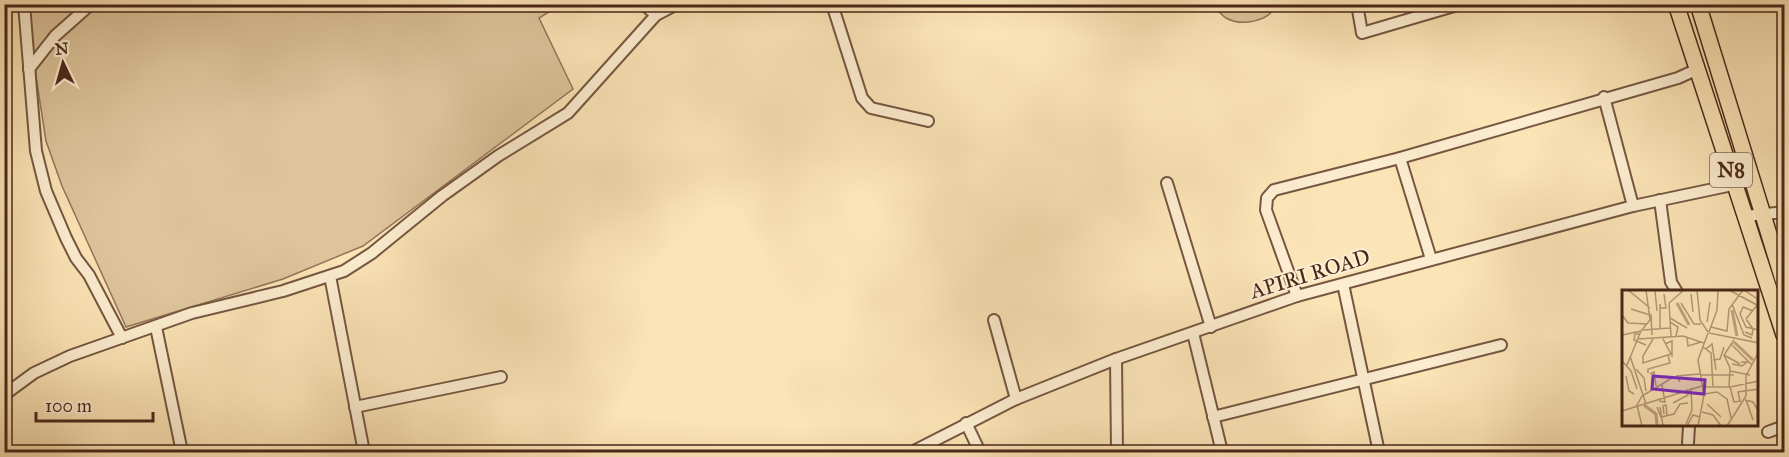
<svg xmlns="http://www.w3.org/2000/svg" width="1789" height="457" viewBox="0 0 1789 457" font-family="'IM FELL Great Primer',serif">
<rect width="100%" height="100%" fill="#fbe4b6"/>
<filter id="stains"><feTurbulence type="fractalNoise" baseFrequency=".00333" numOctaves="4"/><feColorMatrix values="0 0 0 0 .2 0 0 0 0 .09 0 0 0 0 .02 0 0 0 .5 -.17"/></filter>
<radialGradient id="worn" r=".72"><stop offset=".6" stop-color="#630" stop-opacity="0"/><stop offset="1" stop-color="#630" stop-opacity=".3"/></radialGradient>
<!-- green -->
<g fill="#ddc49b" stroke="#93755a" stroke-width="1.5">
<path d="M428 4 445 8 452 4 560 5 539 18 573 89 363 246 283 279 126 327 62 186 46 141 25 5Z"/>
<path d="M1213 5H1276C1270 21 1242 27 1226 18 1222 16 1217 9 1213 5Z"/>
</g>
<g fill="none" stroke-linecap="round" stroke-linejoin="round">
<defs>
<g id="minor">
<path d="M24 4 36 151 46 191 66 238 76 258 89 275 122 338"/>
<path d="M643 4 656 15 677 4"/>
<path d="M832 4 862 98 871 108 928 121"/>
<path d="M1357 4 1362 33 1461 4"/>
<path d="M29 69 55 36 91 4"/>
<path d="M1604 97 1633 206"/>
<path d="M1400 158 1431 259"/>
<path d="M1167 183 1211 327"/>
<path d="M1660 200 1671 282 1677 292"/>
<path d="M1746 216 1784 212"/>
<path d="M330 276 364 452"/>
<path d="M1343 284 1379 452"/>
<path d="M1297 296 1266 210 1267 198 1274 190 1400 158 1678 78 1698 69"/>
<path d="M994 320 1016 399"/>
<path d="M156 327 182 452"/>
<path d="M1193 333 1222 452"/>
<path d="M1116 359 1117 452"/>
<path d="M4 395 34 373 70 356 192 313 283 291 344 271 372 253 442 196 498 156 568 113 656 15"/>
<path d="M355 407 501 377"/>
<path d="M1213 417 1501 345"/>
<path d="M966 423 980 452"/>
<path d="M1768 432 1784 426"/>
<path d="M1688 443 1689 426"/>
<path d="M912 452 1016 399 1116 359 1297 296 1633 206 1737 184"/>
</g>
<g id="highway">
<path d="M1676 4 1784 335"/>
<path d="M1698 4 1784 283"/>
</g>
</defs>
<!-- minor casing -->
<use href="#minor" stroke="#765640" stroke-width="14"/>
<!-- highway casing -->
<use href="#highway" stroke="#492619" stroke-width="18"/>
<!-- minor -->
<use href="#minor" stroke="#fcedd0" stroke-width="10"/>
<!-- highway -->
<use href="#highway" stroke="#fbe4b6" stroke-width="15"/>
</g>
<g text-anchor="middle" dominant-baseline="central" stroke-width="4.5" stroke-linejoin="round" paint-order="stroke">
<!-- shield labels -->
<rect fill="#fcedd0" stroke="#7f6250" stroke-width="1.5" x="1710" y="153" width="42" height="34" rx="4.5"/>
<g font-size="20" font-weight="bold" fill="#492619">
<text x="1731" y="170">N8</text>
</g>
<!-- street labels -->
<g font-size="21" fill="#492619" stroke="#fcedd0">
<text transform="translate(1310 274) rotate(-17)">APIRI ROAD</text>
</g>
</g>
<!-- overview -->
<g transform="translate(1622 290)">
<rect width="136" height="136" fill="#fbe4b6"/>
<path fill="none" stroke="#bea381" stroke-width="3" d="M55 13 67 35M110 20 115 46M112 52 131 70M22 115 34 124 35 136"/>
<path fill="none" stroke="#b49877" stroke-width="1.5" d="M6 0 28 18M75 0 78 30 86 42M107 0 135 15M122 0 137 10M33 1 35 21M69 4 71 22M47 13 49 46M47 13 62 0M59 13 72 34H79M38 14V38M110 14 122 45 130 48M38 18H44L42 4M9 19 28 25M29 24 30 45M118 24 124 37 137 40M118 24 121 17 131 21M0 25 6 33 25 34M48 28 65 38M124 29 136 14M48 32 56 37 54 46M85 32 88 12M89 37 105 41 107 19 121 0M21 40 48 38M87 42 95 20 96 0M123 42 130 45 131 39 124 29M87 43 137 53M17 44H13L12 50 24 55M0 45 19 41 28 30 24 0M40 47 49 64M65 47 66 56 79 52M16 49 61 46 82 53M31 49 21 66V73L49 64M43 54 50 51V67M110 55 130 75M81 57 89 63 91 96M84 59 90 54 94 80M102 65 118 74M8 66 24 114M91 70 98 69 102 57M0 71 9 81 15 99M110 74 120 76 125 72H119M5 75 19 41M14 79 22 88 24 101M108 81 128 85M26 83V79L48 73 46 65M28 84 32 82 34 96M79 85H112M4 86 7 101 12 104M58 92 55 86 78 84M81 97H108L137 91M107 97 108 78 102 65 112 50M108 97 112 112 119 111M82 104 95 102 105 109 109 128M123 110 131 112 137 122M124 110 131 130M37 111 43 112 40 95M118 111 116 102 137 99M51 113 66 105 65 99M85 114 99 127M35 117 39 127 52 124 58 114 66 113M38 117 41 136M0 121 80 96M80 122 91 125 99 136M42 124 41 116 44 115 45 126M64 134 70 120 69 98M20 136 15 115 20 106 50 88M65 136 71 125 78 127M76 136 82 105 76 70 86 43M105 136 124 106V86L136 63"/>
<path fill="#7b2cbf" fill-opacity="0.15" stroke="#7b2cbf" stroke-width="3" d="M31 86 83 90 82 104 30 99Z"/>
<rect width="136" height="136" fill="none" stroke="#492619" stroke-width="3"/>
</g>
<!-- margin -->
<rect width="1789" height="457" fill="none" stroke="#fbe4b6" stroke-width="24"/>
<rect x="6" y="6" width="1777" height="445" fill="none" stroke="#492619" stroke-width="3"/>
<rect x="12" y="12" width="1765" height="433" fill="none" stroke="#492619" stroke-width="1.5"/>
<!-- north arrow -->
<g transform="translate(63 63) rotate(355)" stroke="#fcedd0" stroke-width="4.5" paint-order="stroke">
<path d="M0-4.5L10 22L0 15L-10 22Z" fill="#492619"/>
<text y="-9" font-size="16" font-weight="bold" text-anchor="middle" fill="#492619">N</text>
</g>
<!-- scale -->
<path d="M36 412v9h117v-9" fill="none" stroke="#492619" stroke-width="3"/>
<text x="45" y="412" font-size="18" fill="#492619" stroke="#fcedd0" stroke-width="4.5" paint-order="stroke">100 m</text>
<rect width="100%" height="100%" filter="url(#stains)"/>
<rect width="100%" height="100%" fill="url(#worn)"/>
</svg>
